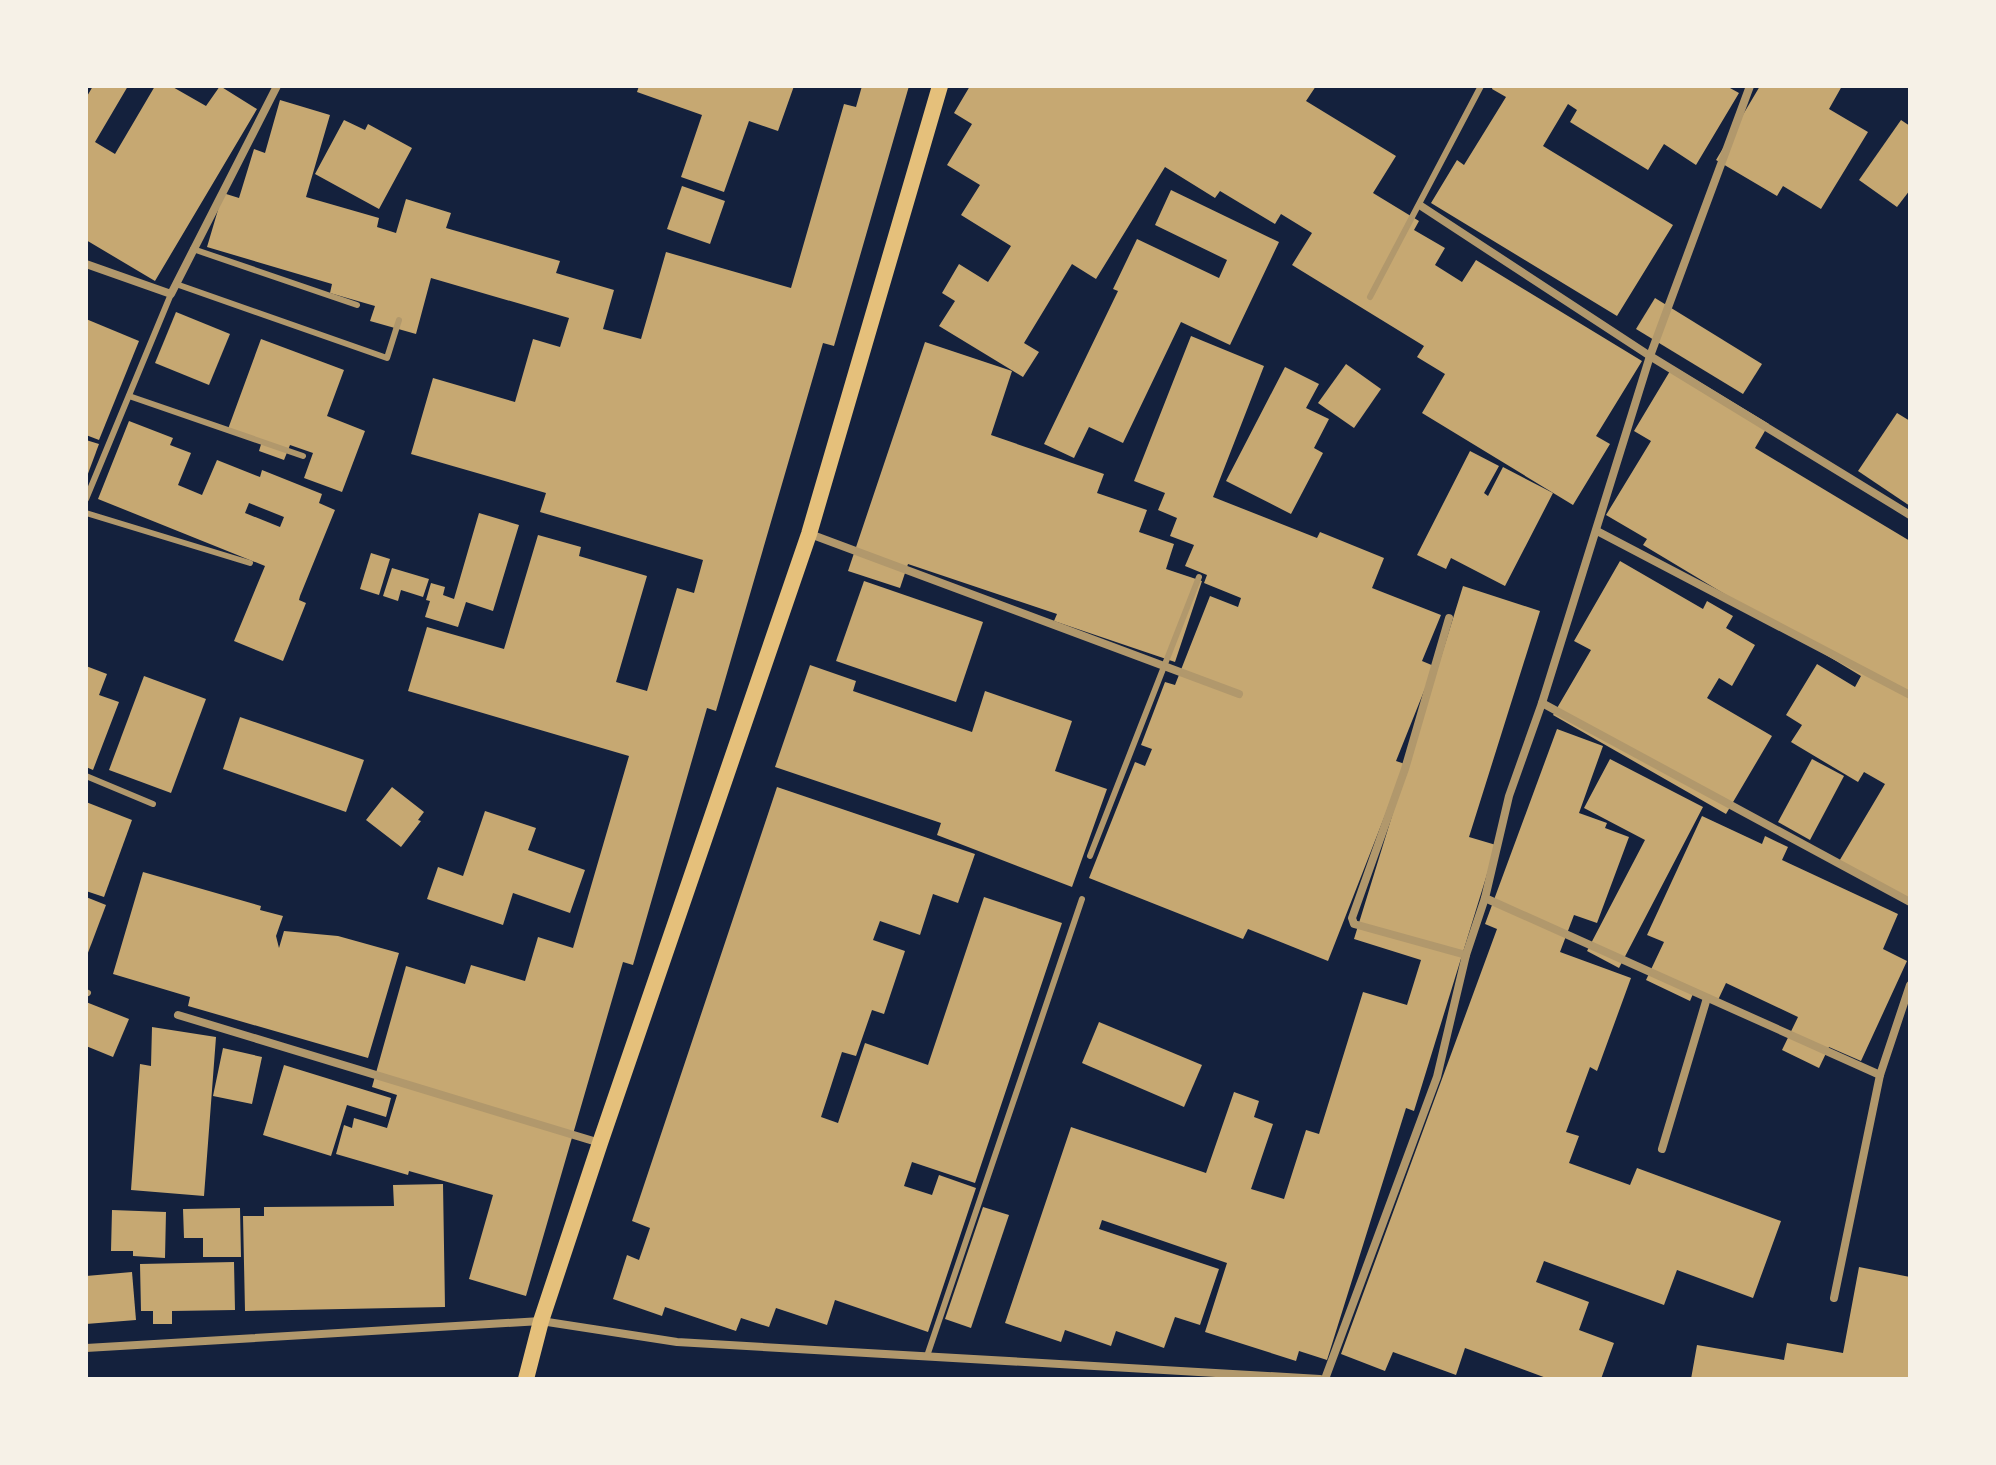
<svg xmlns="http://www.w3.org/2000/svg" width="1996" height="1465" viewBox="0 0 1996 1465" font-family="'Asap Condensed',sans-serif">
<rect width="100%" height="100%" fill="#14213d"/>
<!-- building -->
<g fill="#c6a872" fill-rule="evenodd">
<path d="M93 86H128L95 142 115 154 155 86H171L206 106 220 86 257 109 155 281 86 240V98Z"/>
<path d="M639 86H794L778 131 749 121 724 192 681 177 702 115 637 92Z"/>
<path d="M862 86H909L834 346 823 343 716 711 707 708 633 965 623 962 526 1296 469 1279 493 1195 409 1171 408 1175 336 1154 344 1125 352 1128 354 1118 387 1128 397 1095 372 1087 406 966 465 984 471 965 525 981 538 937 573 948 629 756 408 691 427 627 504 649 538 535 581 547 579 556 647 576 616 682 647 691 677 588 694 593 703 560 540 512 546 493 411 454 433 378 515 402 533 339 560 347 569 318 431 278 416 334 370 321 375 306 330 293 332 284 207 247 223 193 239 198 254 149 265 153 280 100 330 115 306 197 379 218 377 227 396 233 406 199 451 213 446 228 560 261 556 273 614 290 603 329 641 339 666 252 791 288 844 104 856 107Z"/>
<path d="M970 86H1316L1306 101 1396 156 1373 193 1419 221 1414 230 1445 248 1435 265 1462 282 1476 260 1642 361 1596 436 1610 444 1573 505 1422 413 1445 374 1417 357 1424 346 1292 265 1312 233 1281 214 1275 224 1220 191 1215 198 1165 167 1096 279 1072 264 1024 343 1039 352 1023 377 939 326 955 301 942 293 959 264 988 282 1011 246 961 215 980 185 947 165 972 124 954 113Z"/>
<path d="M1493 86H1732L1730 88 1739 93 1696 165 1664 144 1648 170 1570 122 1577 110 1568 104 1543 146 1673 225 1617 316 1431 203 1457 160 1464 165 1506 97 1492 89Z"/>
<path d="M1760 86H1842L1829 109 1868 132 1821 209 1783 186 1777 196 1716 160Z"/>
<path d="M344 120 365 130 368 124 412 148 379 209 315 174Z"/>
<path d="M1901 120 1910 126V190L1897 207 1859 180Z"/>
<path d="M682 186 725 201 710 244 667 229Z"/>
<path d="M1171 190 1279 242 1230 345 1181 322 1123 443 1089 427 1074 458 1044 444 1118 291 1113 289 1137 239 1219 278 1227 260 1155 225Z"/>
<path d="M1655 298 1762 364 1743 394 1636 329Z"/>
<path d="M176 312 230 334 209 385 155 363Z"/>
<path d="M86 319 139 341 99 440 86 435Z"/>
<path d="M1191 336 1264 366 1213 497 1317 538 1320 532 1384 558 1372 588 1441 615 1422 661 1434 666 1396 761 1405 764 1328 961 1248 929 1243 939 1089 878 1135 762 1145 766 1152 749 1141 745 1165 682 1175 685 1210 596 1238 607 1241 598 1204 583 1207 575 1185 566 1194 545 1170 536 1177 518 1158 510 1165 493 1134 481Z"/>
<path d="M261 339 344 370 327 416 365 431 342 492 304 478 313 453 290 445 284 460 259 451 262 441 228 429Z"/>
<path d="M925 342 1012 371 991 435 1104 474 1097 493 1147 510 1139 532 1174 544 1166 569 1202 581 1175 662 1054 621 1057 614 908 564 900 588 848 571Z"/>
<path d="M1346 364 1381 389 1354 428 1318 403Z"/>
<path d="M1673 366 1769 424 1755 448 1910 541V906L1838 863 1885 784 1864 772 1858 782 1791 742 1802 725 1786 715 1817 664 1855 687 1861 676 1643 545 1647 539 1606 515 1651 441 1634 431Z"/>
<path d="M1285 367 1319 384 1306 408 1329 419 1314 448 1323 453 1291 514 1226 481Z"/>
<path d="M1897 413 1910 421V506L1858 471Z"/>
<path d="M129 421 173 438 170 445 191 453 178 485 202 495 217 460 260 477 262 470 322 494 319 503 335 510 300 596 299 600 306 603 283 661 234 641 265 566 98 499ZM249 503 284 517 280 527 245 513Z"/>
<path d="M86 440 99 444 86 479Z"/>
<path d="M1470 451 1499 466 1484 493 1488 496 1503 467 1553 493 1505 586 1451 558 1446 569 1417 555Z"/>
<path d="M479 513 519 525 493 611 466 602 458 627 425 617 430 601 426 600 431 583 445 587 443 595 454 599Z"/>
<path d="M371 553 390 559 379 595 360 589Z"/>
<path d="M1620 561 1703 609 1707 601 1733 616 1726 628 1755 645 1732 686 1719 678 1707 698 1772 736 1726 814 1553 715 1591 650 1574 641Z"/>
<path d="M392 568 429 579 423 597 401 590 398 601 383 596Z"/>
<path d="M864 581 983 622 956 702 836 661Z"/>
<path d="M1463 586 1540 611 1469 837 1496 845 1414 1111 1406 1108 1327 1360 1299 1351 1296 1361 1205 1332 1227 1263 1102 1220 1099 1229 1219 1269 1200 1325 1175 1317 1164 1348 1116 1331 1111 1346 1065 1330 1061 1342 1005 1323 1071 1127 1206 1173 1234 1092 1259 1101 1254 1117 1273 1124 1251 1189 1284 1199 1306 1130 1319 1134 1363 992 1407 1005 1421 960 1354 939Z"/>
<path d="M810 665 856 681 853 691 972 732 985 691 1072 721 1055 771 1107 789 1072 887 937 835 941 823 775 767Z"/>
<path d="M86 666 107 674 99 695 119 702 93 770 86 767Z"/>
<path d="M144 676 206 699 171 793 109 770Z"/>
<path d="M240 717 364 760 346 812 223 769Z"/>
<path d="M1557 729 1603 746 1579 813 1607 823 1605 828 1629 837 1597 923 1574 915 1560 952 1631 978 1597 1071 1590 1067 1566 1132 1579 1136 1569 1163 1630 1185 1637 1168 1781 1221 1753 1298 1677 1270 1664 1305 1544 1261 1536 1282 1589 1302 1579 1330 1614 1343 1601 1379H1549L1465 1348 1456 1375 1393 1352 1385 1371 1341 1354 1497 929 1485 924Z"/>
<path d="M1610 759 1703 807 1619 968 1587 951 1645 840 1584 808Z"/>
<path d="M1812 759 1844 776 1810 840 1778 822Z"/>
<path d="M392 787 424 812 418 820 421 821 401 847 366 820Z"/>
<path d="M777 787 975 854 958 903 933 894 920 935 880 921 873 940 905 951 884 1014 872 1010 856 1056 842 1052 821 1117 838 1123 865 1043 928 1065 984 897 1062 923 975 1183 912 1162 904 1186 932 1195 939 1175 976 1188 928 1332 835 1300 827 1325 776 1308 769 1327 741 1318 736 1331 665 1307 662 1316 613 1299 627 1255 639 1260 650 1228 632 1221Z"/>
<path d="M86 802 132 820 104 897 86 891Z"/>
<path d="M485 811 536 828 528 850 585 870 570 913 513 893 503 925 427 899 438 867 463 876Z"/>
<path d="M1702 816 1762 844 1765 836 1788 847 1782 860 1898 914 1883 949 1907 961 1861 1061 1829 1047 1819 1068 1782 1050 1798 1017 1726 983 1718 1000 1695 989 1690 1001 1646 980 1664 942 1647 935Z"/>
<path d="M143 872 261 906 260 910 283 916 276 936 279 948 284 931 338 936 399 953 368 1058 188 1006 190 997 113 974Z"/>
<path d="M86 897 106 905 86 958Z"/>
<path d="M86 1002 129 1019 113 1057 86 1046Z"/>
<path d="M1099 1022 1202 1065 1184 1107 1082 1063Z"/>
<path d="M152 1027 216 1037 204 1196 131 1190 140 1064 151 1066Z"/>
<path d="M223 1048 262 1057 252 1104 213 1096Z"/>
<path d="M284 1065 391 1098 386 1117 347 1105 331 1156 263 1135Z"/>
<path d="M443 1184 445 1307 245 1311 243 1216H264V1207L394 1206 393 1185Z"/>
<path d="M983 1207 1009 1215 971 1328 945 1319Z"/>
<path d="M240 1208 241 1257H203V1238H184L183 1209Z"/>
<path d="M112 1210 166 1212 165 1258 133 1256V1251H111Z"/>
<path d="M234 1262 235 1310 172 1311V1324H153V1311H141L140 1264Z"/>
<path d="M1859 1267 1910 1277V1379H1691L1697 1345 1784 1360 1787 1343 1843 1353Z"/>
<path d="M132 1272 136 1320 86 1324V1276Z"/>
</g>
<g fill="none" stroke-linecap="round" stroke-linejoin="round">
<!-- service -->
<g stroke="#b1986c" stroke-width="6">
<path d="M193 249 357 305"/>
<path d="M176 284 387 358 399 320"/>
<path d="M1370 297 1481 86"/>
<path d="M129 396 303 456"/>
<path d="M86 499 171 294"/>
<path d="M86 513 250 563"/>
<path d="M86 776 153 804"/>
<path d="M1090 856 1199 577"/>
<path d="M86 992 88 993"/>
<path d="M927 1356 1082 899"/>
</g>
<!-- minor -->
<g stroke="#b1986c" stroke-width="8">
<path d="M1421 206 1650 356 1910 515"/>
<path d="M86 264 171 294 277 86"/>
<path d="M1597 531 1910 695"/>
<path d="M810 534 1239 694"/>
<path d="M1449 618 1405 769 1352 918 1354 924 1466 955"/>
<path d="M1542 703 1910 902"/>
<path d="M1485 898 1880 1075"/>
<path d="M178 1015 600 1143"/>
<path d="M1662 1149 1707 998"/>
<path d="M1834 1298 1880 1075 1910 985"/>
<path d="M86 1348 541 1321 677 1342 1320 1379"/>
<path d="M1325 1379 1437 1077 1466 955 1485 898 1509 796 1542 703 1650 356 1750 86"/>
</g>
<!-- secondary -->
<path stroke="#e5c07b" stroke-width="16" d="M526 1379 541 1321 600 1143 809 534 940 86"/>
</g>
<!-- border -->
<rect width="1996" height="1465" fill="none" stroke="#f6f1e7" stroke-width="176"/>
</svg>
